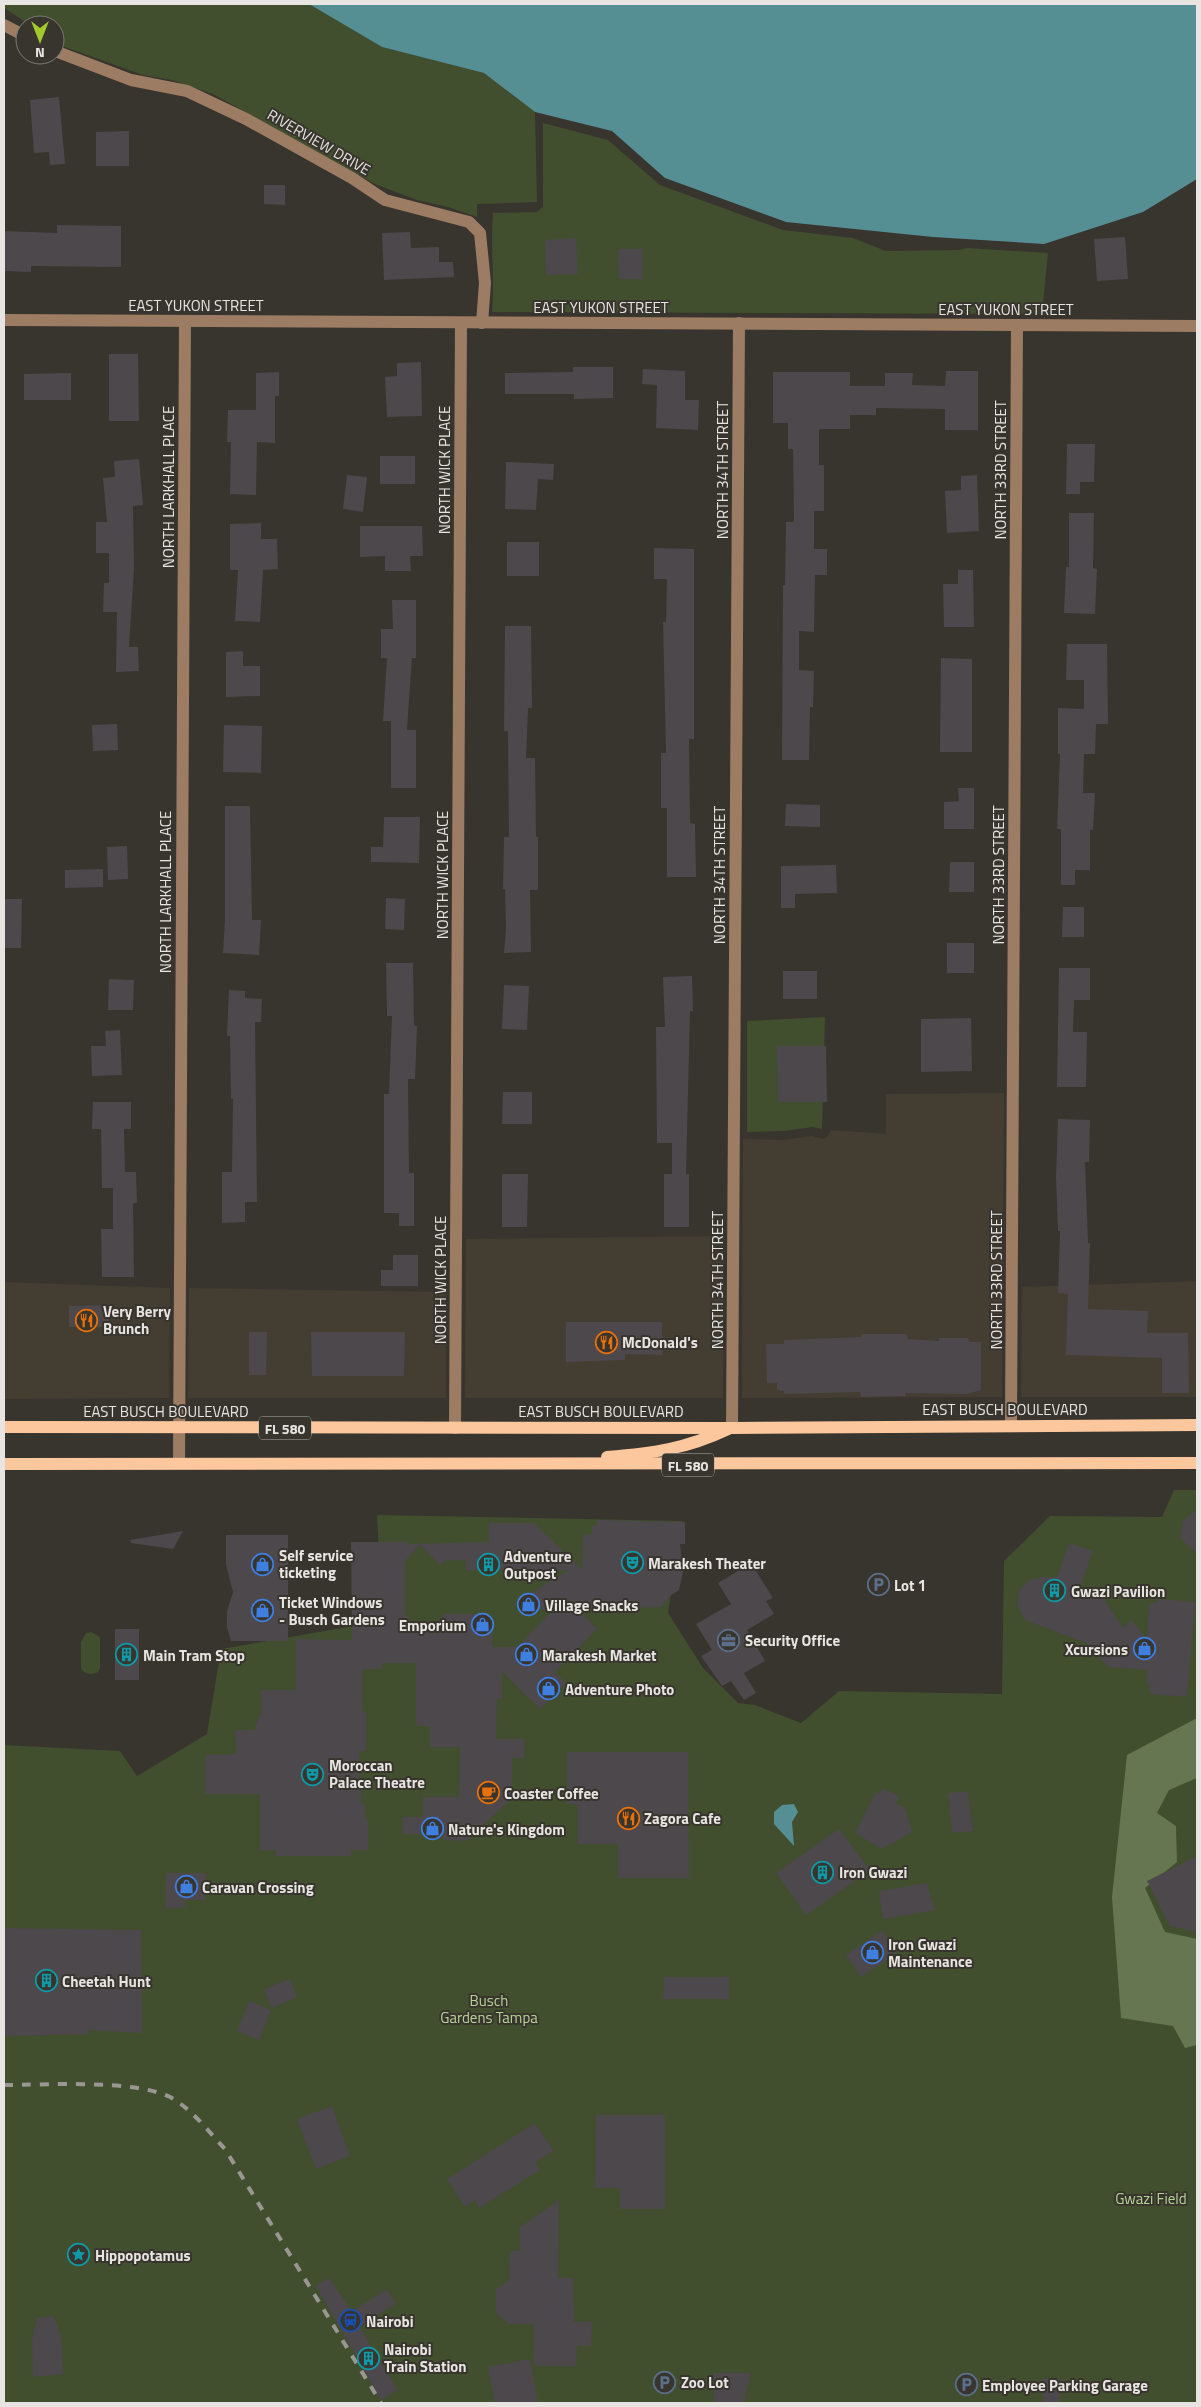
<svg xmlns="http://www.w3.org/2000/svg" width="1201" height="2407" viewBox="0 0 1201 2407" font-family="'Titillium Web',sans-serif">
<rect width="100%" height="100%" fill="#38342e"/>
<!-- built -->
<g fill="#443d32">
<path d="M1004 1093 1002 1397 742 1398 743 1139 783 1140 812 1136 823 1139 827 1137 831 1130 886 1134V1094Z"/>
<path d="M724 1236 723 1398H465L466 1239Z"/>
<path d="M1197 1281V1397H1021L1022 1287Z"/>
<path d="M4 1282 170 1288 169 1398 4 1399Z"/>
<path d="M189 1288 446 1292V1398H188Z"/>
</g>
<!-- green -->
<g fill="#414f2e">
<path d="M4 4H309L382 47 484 73 535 112 537 202 477 204V217L448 207 417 200 375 184 213 94 172 80 143 75 62 46 55 42V25H30L4 8Z"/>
<path d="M543 123 608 140 660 185 783 230 853 238 886 251 959 250 967 248 1048 253 1042 314 492 312C495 279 490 246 493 213L537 212 543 207Z"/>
<path d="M825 1017 822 1129 813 1127 783 1131 747 1132V1021Z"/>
<path d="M1174 1490H1197V2403H4V1745L120 1751 137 1776 207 1734 221 1649 382 1621 377 1515 682 1521 668 1613 703 1668 738 1703 755 1705 801 1723 839 1691 1002 1694 1004 1561 1050 1516 1162 1517Z"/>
<path d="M91 1632 100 1637V1668L98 1672C92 1675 84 1675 81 1668V1642L86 1633Z"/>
</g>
<!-- forest -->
<path fill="#657650" d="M1197 1718V1778L1169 1790 1157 1813 1176 1826 1177 1862 1145 1888 1165 1932 1197 1939V2045L1185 2048 1173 2026 1121 2018 1112 1897 1127 1755Z"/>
<!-- water -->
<g fill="#558f94">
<path d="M309 4H1197V179L1143 212 1044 244 933 237 786 222 665 178 612 131 535 112 484 73 382 47Z"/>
<path d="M794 1804 798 1812 792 1822 794 1846 774 1824V1812L782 1805Z"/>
</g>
<!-- building -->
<g fill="#4d484c" fill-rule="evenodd">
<path d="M59 97 65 164 50 165 49 152 34 153 30 100Z"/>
<path d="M129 131V166H96V132Z"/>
<path d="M264 185H285V205L264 204Z"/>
<path d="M57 225 121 226V267L31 266V272L4 271V231L57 233Z"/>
<path d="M410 232 411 248 439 247V262H453L454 277 384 280 382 233Z"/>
<path d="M1125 237 1128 279 1097 281 1094 239Z"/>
<path d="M576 238 578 274 546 275 545 240Z"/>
<path d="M618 249H643V279H619Z"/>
<path d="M109 354H138L139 421H109Z"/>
<path d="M421 362 422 416 387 417 385 377 397 376V363Z"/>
<path d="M573 367H613V398L574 399V394H505V373L573 372Z"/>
<path d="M643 369 685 371V400H699L698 430 656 428 657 385 642 384Z"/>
<path d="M946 371H978V430H945V409L876 408V415H850V429H819V465H824V511H814V549H827V575H815L814 632 799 631V670L814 671 813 707H810L809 760H782L783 585H785L786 522H794L793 449H788V423H773V372H850V386H885V373H913L912 385 945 386Z"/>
<path d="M279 372V396H275V443L257 442 256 495 230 494 231 442H227L228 410H256V373Z"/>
<path d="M71 373V400H24V374Z"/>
<path d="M1067 444H1095L1094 482H1080V494H1066Z"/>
<rect x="380" y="456" width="35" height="28"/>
<path d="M139 459 143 505 133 506 134 569 129 647H138L139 671 116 672 117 612H103L104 583H109V553H96V522H107L103 478 115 477 114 461Z"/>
<path d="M506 462 554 464 553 480 538 479 536 510 505 509Z"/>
<path d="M347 475 367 477 363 512 343 509Z"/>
<path d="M977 475 979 531 947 533 945 491 961 490V476Z"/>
<path d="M1069 513H1094L1093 568 1097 569 1095 614 1064 613 1066 567H1069Z"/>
<path d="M261 523V539H277L278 569 263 570 260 622 235 621 238 570H230V524Z"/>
<path d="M360 526H422L423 556H410L411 571H385V556L360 557Z"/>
<rect x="507" y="542" width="32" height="34"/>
<path d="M654 548 694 549V739H689L690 823 695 824 696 877H667V808H661V753H666L663 622H666L667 579H654Z"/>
<path d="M958 570H973L974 627H944L943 584H958Z"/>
<path d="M392 600H416V658H412L407 730H416V788H391V721H383L387 658H381V629H393Z"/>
<path d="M505 626H531L532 708H528L526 758H535L536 837H538V890H530L531 952 504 953 506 929 505 889H503L504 837H509L508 731H504Z"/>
<path d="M1067 644H1107L1108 724H1096L1095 754H1084L1083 793H1095L1093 830H1090V870H1075V885H1061V829H1057L1060 754H1058V708L1084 709V680H1066Z"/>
<path d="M243 651V666H260V696L226 697V652Z"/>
<path d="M941 658 972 659V752H940Z"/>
<path d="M117 724 118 750 93 751 92 725Z"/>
<path d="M224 725 262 726 261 773 223 772Z"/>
<path d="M958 788H974V829H944V802L959 801Z"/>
<path d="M786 804 820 805V827L785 826Z"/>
<path d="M225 806H250L252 920H261L259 955 223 953 225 919Z"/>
<path d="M384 817H420L419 863 371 862V847H383Z"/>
<path d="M127 846 128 879 108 880 107 847Z"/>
<path d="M950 862H974V892H949Z"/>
<path d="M836 865 837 893 795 894V908H781V866Z"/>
<path d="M103 869V887L65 888V870Z"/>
<path d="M386 898 405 899 404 930 385 929Z"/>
<path d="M4 899H22L21 948H4Z"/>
<path d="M1063 907H1084V937H1062Z"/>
<rect x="947" y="943" width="27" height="30"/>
<path d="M386 963H413L414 1026H417L415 1079H408L409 1173H414V1226H399V1213H384V1094H389L392 1016H387Z"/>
<path d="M1059 968H1090V1000H1074L1073 1032H1087L1086 1087H1057Z"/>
<rect x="783" y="971" width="34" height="28"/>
<path d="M692 976 693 1011H690L686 1174H689V1227H664V1174H672V1143H657L656 1027H665L663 977Z"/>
<path d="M109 979 134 980 133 1010H108Z"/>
<path d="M504 985 529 986 527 1030 502 1029Z"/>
<path d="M229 990 245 991V998L262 999 261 1022H255L257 1202H245V1222L222 1223V1172H232L233 1099H231L230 1036H227Z"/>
<path d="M971 1018 972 1071 921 1072V1019Z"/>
<path d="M120 1030 122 1075 92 1076 91 1046H106L105 1031Z"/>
<path d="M777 1046H826L827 1102H778Z"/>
<path d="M503 1092H532V1124H502Z"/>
<path d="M93 1102H131V1129H124L125 1172H136L137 1203H133L134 1277H102L101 1229H113V1188H102L101 1129H92Z"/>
<path d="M1058 1119 1090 1120 1089 1162H1085L1088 1243H1090L1088 1309 1148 1311 1147 1333H1188L1189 1393H1162V1358L1066 1355 1068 1294 1058 1293 1060 1231H1058L1056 1177Z"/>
<path d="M502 1174H528L527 1227H502Z"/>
<path d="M393 1255H418V1286H381V1270H393Z"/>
<path d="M108 1305 109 1327H69V1306Z"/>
<path d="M566 1322H662V1355L625 1354V1360L566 1362Z"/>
<path d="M249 1332H267L266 1375H249Z"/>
<path d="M311 1332H405L404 1376H312Z"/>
<path d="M862 1334H907L908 1339 939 1341V1338H968L969 1342H981V1390L967 1394 905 1393V1396L861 1397 860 1392 784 1394V1391L777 1390V1383H767L766 1344H784V1340L861 1337Z"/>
<path d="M1197 1509V1554L1180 1538 1183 1521Z"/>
<path d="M597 1520 685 1522V1544H680L683 1572 679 1590 670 1596 661 1607 644 1608 626 1601 611 1608 574 1604 597 1629 555 1672 566 1683 540 1709 502 1672V1699H497L496 1739H524V1758H512V1798L467 1841 443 1840V1835L403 1834V1817H423V1797H459L460 1747H430V1726H416V1663H382V1669H363L362 1712H366V1751H359V1784H362L361 1805 365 1804V1820H368V1850H351V1856H276V1850H260V1794H205V1755L236 1754 235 1730H254L261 1712V1690H296V1639L352 1640 351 1542H409V1544L489 1542V1523H534L582 1570 583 1535 592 1534V1526L597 1525ZM420 1545 440 1565 444 1561 466 1560V1570H569L524 1597V1610L554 1609 517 1647H492V1624L483 1614H444L440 1619V1633H409V1618L405 1614V1561Z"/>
<path d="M183 1531 173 1549 131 1543 130 1540Z"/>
<path d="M226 1535H288V1641H231L227 1627V1611L233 1592 226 1565Z"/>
<path d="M1069 1543 1093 1551 1080 1588 1104 1599 1123 1628 1131 1620 1147 1639 1149 1603H1157V1599L1195 1602 1187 1697 1150 1694V1686L1147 1685V1670L1108 1667 1086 1643 1025 1620 1017 1605 1020 1589 1029 1580 1042 1577H1057Z"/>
<path d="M751 1563 773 1598 766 1601 774 1614 747 1630 765 1661 744 1673 756 1693 744 1700 731 1681 722 1686 701 1656 712 1650 696 1624 731 1604 718 1583Z"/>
<rect x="115" y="1629" width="24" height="51"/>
<path d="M567 1752H688L689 1878H618V1844H578V1804H567Z"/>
<path d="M883 1788 900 1797 896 1803 905 1808 912 1832 882 1849 855 1833 876 1792 880 1794Z"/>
<path d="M968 1791 973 1831 952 1833 948 1793Z"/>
<path d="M839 1829 870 1870 806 1915 776 1873Z"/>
<path d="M1197 1856V1932L1170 1926 1147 1881Z"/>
<path d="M166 1873H206L205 1900H185V1908H166Z"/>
<path d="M927 1883 935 1910 883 1919 879 1891Z"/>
<path d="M4 1928 141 1930 142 2033 88 2030V2034L4 2036Z"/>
<path d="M882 1930 898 1952 861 1977 846 1955Z"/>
<path d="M664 1977H729V1999H663Z"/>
<path d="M290 1979 297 1997 272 2008 264 1989Z"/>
<path d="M249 2001 271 2010 259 2040 237 2031Z"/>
<path d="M332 2106 350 2156 316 2169 297 2119Z"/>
<path d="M596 2115H665V2209H620V2188H595Z"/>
<path d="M535 2123 554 2151 535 2162 540 2170 479 2208 475 2200 465 2207 447 2179Z"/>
<path d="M559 2200 558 2278H573L574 2322H592L591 2346H577L576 2366H534L533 2324H508L496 2313V2289L509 2280 510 2251H520V2227Z"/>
<path d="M329 2278 352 2311 387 2289 396 2304 359 2326 398 2390 381 2400 316 2286Z"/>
<path d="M54 2316 61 2336 63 2374 33 2377 32 2339 37 2318Z"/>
<path d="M530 2359 538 2403H495L488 2367Z"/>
<path d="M714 2373H751L744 2403H714Z"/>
<rect x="1043" y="2378" width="17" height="25"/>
</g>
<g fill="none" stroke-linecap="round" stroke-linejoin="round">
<!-- minor -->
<g stroke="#9d7c64" stroke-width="12">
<path d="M4 25 25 36"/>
<path d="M55 51 131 80 187 91 246 119 352 178 385 200 469 222 480 233 485 283 482 323"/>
<path d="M4 320 1197 326"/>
<path d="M1011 1425 1017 325"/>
<path d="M455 1428 461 323"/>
<path d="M732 1428 739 323"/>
<path d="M179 1463 185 322"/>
</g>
<!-- major -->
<g stroke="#fdc79e" stroke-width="12">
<path d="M4 1427 732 1428 1197 1425"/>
<path d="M607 1457C653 1453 686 1449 728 1429"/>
<path d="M4 1464 1197 1463"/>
</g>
<!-- rail -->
<path stroke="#9a9793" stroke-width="4" stroke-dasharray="9 9" stroke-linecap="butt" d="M4 2085C47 2085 133 2079 170 2097 192 2109 208 2131 225 2149L381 2403"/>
</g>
<!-- icons -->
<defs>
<symbol id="restaurant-ring" viewBox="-11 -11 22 22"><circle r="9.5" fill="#38342e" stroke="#e8710a" stroke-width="1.5"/><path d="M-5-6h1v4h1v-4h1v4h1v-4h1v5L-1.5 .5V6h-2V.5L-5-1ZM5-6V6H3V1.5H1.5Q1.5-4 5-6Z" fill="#e8710a"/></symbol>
<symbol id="theatre-ring" viewBox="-11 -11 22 22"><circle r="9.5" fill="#38342e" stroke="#0f9aa8" stroke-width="1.5"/><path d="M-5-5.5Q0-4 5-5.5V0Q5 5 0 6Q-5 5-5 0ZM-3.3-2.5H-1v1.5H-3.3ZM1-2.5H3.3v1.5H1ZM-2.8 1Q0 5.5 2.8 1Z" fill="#0f9aa8"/></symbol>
<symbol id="shop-ring" viewBox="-11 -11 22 22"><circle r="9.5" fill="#38342e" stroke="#3f7fe0" stroke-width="1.5"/><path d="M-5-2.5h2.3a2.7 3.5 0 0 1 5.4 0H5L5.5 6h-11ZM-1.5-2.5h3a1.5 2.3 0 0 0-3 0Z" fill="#3f7fe0"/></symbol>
<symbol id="building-ring" viewBox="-11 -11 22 22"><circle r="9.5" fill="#38342e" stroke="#0f9aa8" stroke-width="1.5"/><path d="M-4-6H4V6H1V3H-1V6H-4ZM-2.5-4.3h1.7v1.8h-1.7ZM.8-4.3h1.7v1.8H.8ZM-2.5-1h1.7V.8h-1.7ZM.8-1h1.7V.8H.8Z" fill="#0f9aa8"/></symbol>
<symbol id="parking-ring" viewBox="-11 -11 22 22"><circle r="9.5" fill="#38342e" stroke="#5c6f8a" stroke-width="1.5"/><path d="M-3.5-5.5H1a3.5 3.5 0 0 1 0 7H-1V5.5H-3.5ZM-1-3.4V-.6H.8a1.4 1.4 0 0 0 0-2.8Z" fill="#5c6f8a"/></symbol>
<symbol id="office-ring" viewBox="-11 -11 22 22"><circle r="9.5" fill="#38342e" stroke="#5c6f8a" stroke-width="1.5"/><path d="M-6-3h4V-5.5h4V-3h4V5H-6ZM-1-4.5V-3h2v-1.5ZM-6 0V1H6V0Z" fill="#5c6f8a"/></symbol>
<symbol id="cafe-ring" viewBox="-11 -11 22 22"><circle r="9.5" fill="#38342e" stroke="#e8710a" stroke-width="1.5"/><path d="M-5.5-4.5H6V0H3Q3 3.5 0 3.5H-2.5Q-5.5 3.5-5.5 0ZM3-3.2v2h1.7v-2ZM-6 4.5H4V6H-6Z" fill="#e8710a"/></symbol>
<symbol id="sight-ring" viewBox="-11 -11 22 22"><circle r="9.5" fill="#38342e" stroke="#0f9aa8" stroke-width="1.5"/><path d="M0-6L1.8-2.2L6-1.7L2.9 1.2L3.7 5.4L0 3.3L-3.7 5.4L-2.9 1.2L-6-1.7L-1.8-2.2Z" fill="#0f9aa8"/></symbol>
<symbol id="station-ring" viewBox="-11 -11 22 22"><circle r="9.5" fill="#38342e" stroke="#1a4fb4" stroke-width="1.5"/><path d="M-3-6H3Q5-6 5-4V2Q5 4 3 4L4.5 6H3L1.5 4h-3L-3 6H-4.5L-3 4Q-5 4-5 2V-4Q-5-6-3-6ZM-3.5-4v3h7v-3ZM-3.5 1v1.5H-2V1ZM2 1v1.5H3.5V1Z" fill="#1a4fb4"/></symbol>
</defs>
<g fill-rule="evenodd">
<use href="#restaurant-ring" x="74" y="1308" width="25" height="25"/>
<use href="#restaurant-ring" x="594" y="1330" width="25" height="25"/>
<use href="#theatre-ring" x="620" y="1550" width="25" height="25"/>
<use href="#shop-ring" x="250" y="1552" width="25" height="25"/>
<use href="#building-ring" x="476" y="1552" width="25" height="25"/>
<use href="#parking-ring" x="866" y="1572" width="25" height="25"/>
<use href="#building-ring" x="1042" y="1578" width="25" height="25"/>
<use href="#shop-ring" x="516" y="1592" width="25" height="25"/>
<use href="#shop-ring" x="250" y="1598" width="25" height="25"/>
<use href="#shop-ring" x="470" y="1612" width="25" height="25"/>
<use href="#office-ring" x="716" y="1628" width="25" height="25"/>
<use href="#shop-ring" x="1132" y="1636" width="25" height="25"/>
<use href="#building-ring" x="114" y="1642" width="25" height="25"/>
<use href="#shop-ring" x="514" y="1642" width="25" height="25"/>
<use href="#shop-ring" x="536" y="1676" width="25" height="25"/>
<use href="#theatre-ring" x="300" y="1762" width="25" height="25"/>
<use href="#cafe-ring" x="476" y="1780" width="25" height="25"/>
<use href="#restaurant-ring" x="616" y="1806" width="25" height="25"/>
<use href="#shop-ring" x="420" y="1816" width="25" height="25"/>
<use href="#building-ring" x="810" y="1860" width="25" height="25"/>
<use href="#shop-ring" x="174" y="1874" width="25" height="25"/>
<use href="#shop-ring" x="860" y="1940" width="25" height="25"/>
<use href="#building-ring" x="34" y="1968" width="25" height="25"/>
<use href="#sight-ring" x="66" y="2242" width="25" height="25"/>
<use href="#station-ring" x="338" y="2308" width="25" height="25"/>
<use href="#building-ring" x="356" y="2346" width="25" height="25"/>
<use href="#parking-ring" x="652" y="2370" width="25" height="25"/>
<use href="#parking-ring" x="954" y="2372" width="25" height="25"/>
</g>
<g text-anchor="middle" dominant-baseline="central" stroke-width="4" stroke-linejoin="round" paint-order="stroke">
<!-- shield labels -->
<g fill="#38342e" stroke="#b2afab" stroke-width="1">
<rect x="259" y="1416.5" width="52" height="23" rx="4"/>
<rect x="662" y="1453.5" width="52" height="23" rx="4"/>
</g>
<g font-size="14" font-weight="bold" fill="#e7e4e1">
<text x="285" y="1428">FL 580</text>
<text x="688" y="1465">FL 580</text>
</g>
<!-- street labels -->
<g font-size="15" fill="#e7e4e1" stroke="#38342e">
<text transform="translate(319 142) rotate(30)">RIVERVIEW DRIVE</text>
<text x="196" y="305">EAST YUKON STREET</text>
<text x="601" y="307">EAST YUKON STREET</text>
<text x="1006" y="309">EAST YUKON STREET</text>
<text transform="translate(444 470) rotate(-90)">NORTH WICK PLACE</text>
<text transform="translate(722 470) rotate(-90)">NORTH 34TH STREET</text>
<text transform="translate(1000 470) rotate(-90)">NORTH 33RD STREET</text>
<text transform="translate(168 487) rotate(-90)">NORTH LARKHALL PLACE</text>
<text transform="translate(442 875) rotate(-90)">NORTH WICK PLACE</text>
<text transform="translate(719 875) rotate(-90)">NORTH 34TH STREET</text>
<text transform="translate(998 875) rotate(-90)">NORTH 33RD STREET</text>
<text transform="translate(165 892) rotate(-90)">NORTH LARKHALL PLACE</text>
<text transform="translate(440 1280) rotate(-90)">NORTH WICK PLACE</text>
<text transform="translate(717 1280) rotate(-90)">NORTH 34TH STREET</text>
<text transform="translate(996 1280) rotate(-90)">NORTH 33RD STREET</text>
<text x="1005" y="1409">EAST BUSCH BOULEVARD</text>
<text x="166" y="1411">EAST BUSCH BOULEVARD</text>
<text x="601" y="1411">EAST BUSCH BOULEVARD</text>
</g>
<!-- poi labels -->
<g font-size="15" font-weight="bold" fill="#e7e4e1" stroke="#38342e" text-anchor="start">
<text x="103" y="1311">Very Berry<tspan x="103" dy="17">Brunch</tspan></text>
<text x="622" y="1342">McDonald's</text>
<text x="279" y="1555">Self service<tspan x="279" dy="17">ticketing</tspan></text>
<text x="504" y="1556">Adventure<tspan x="504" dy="17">Outpost</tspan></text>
<text x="648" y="1563">Marakesh Theater</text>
<text x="894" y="1585">Lot 1</text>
<text x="1071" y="1591">Gwazi Pavilion</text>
<text x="279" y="1602">Ticket Windows<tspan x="279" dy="17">- Busch Gardens</tspan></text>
<text x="545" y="1605">Village Snacks</text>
<text x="466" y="1625" text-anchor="end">Emporium</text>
<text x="745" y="1640">Security Office</text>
<text x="1128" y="1649" text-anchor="end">Xcursions</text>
<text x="143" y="1655">Main Tram Stop</text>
<text x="542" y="1655">Marakesh Market</text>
<text x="565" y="1689">Adventure Photo</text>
<text x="329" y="1765">Moroccan<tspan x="329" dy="17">Palace Theatre</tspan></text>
<text x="504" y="1793">Coaster Coffee</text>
<text x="644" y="1818">Zagora Cafe</text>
<text x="448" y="1829">Nature's Kingdom</text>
<text x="839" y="1872">Iron Gwazi</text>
<text x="202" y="1887">Caravan Crossing</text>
<text x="888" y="1944">Iron Gwazi<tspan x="888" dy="17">Maintenance</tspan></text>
<text x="62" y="1981">Cheetah Hunt</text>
<text x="95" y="2255">Hippopotamus</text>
<text x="366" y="2321">Nairobi</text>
<text x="384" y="2349">Nairobi<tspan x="384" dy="17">Train Station</tspan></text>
<text x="681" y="2382">Zoo Lot</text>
<text x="982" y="2385">Employee Parking Garage</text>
</g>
<!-- park labels -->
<g font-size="15" fill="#b7d494" stroke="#38342e">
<text x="489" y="2000">Busch<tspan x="489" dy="17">Gardens Tampa</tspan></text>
<text x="1151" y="2198">Gwazi Field</text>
</g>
</g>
<!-- border -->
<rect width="1201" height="2407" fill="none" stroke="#e7e4e1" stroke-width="10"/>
<!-- north arrow -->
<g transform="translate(40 40) rotate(180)"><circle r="24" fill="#38342e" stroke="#7e7a76"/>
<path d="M0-4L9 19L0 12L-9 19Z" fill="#a1c92b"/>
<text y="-8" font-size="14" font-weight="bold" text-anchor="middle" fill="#e7e4e1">N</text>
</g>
</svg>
